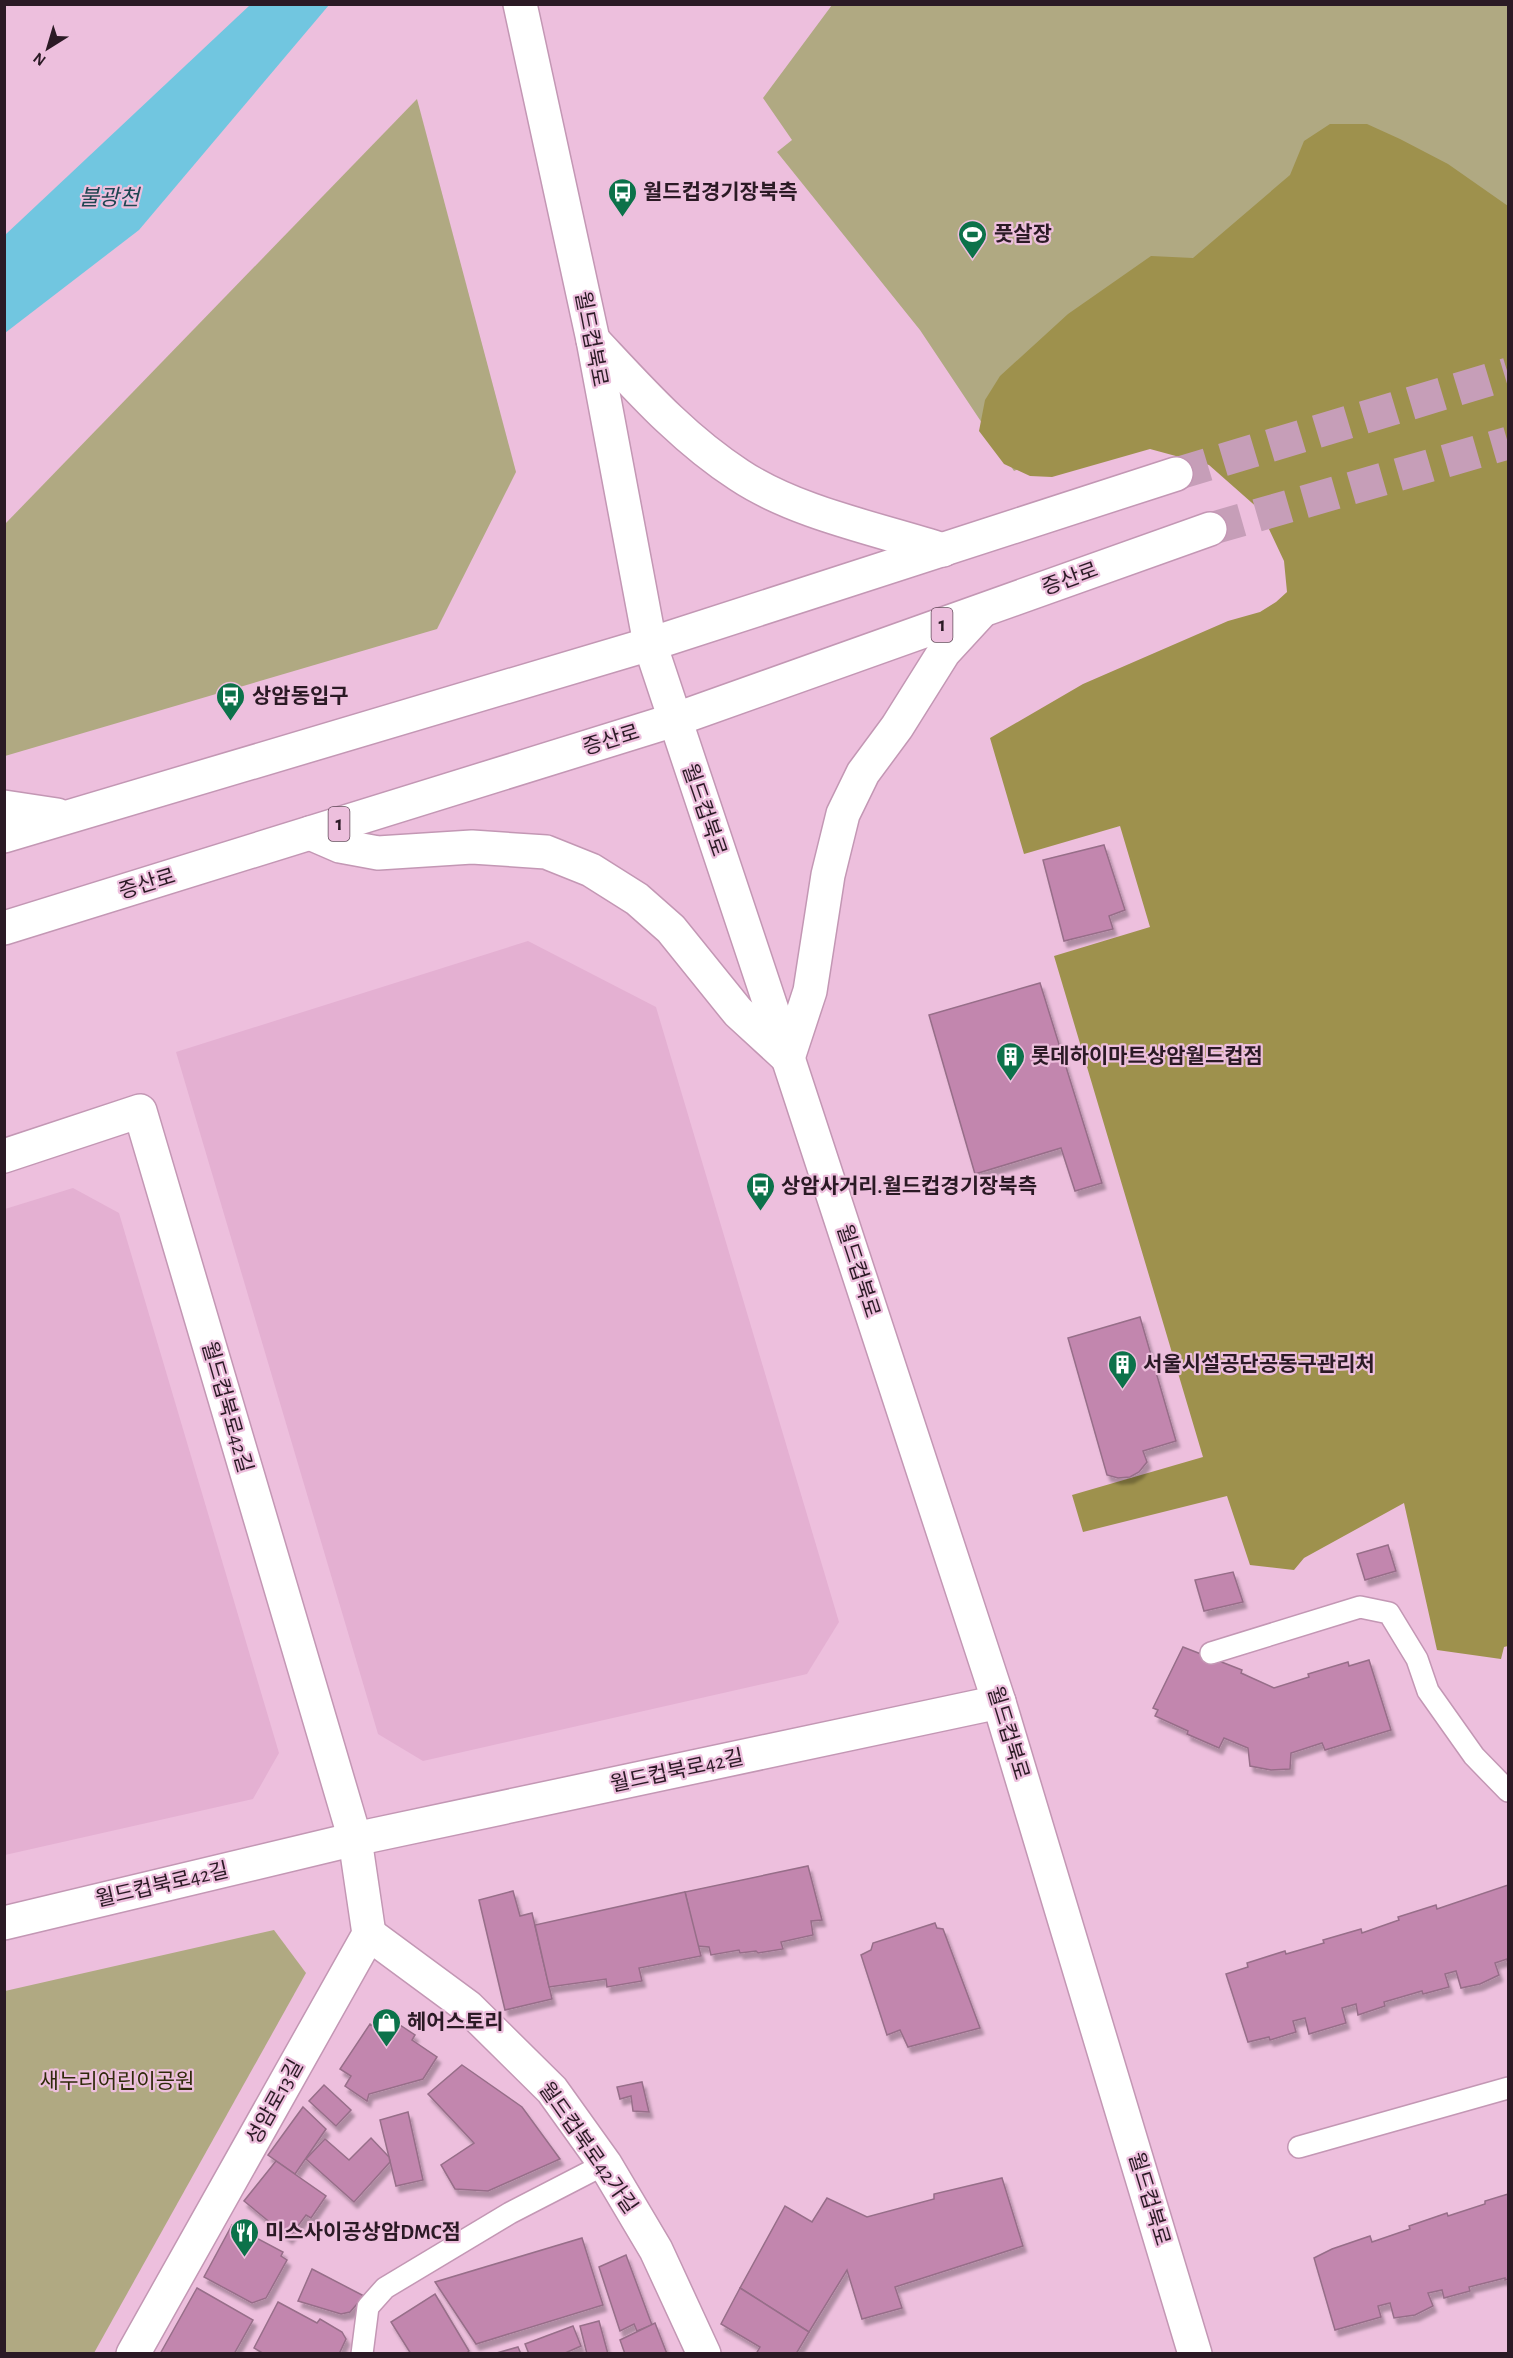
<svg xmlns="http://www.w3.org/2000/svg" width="1513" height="2358" viewBox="0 0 1513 2358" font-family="'Alegreya Sans','Noto Sans KR',sans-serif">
<defs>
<filter id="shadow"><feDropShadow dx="3.5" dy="6" stdDeviation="1.5" flood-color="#0004"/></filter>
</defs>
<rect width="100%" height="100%" fill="#edbfdd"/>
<!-- built -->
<g fill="#e4b0d2">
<path d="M528 941 656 1007 839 1622 807 1674 423 1761 378 1734 176 1052Z"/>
<path d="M73 1188 119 1213 279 1753 253 1799 5 1855V1209Z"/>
</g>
<!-- green -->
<g fill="#b0a982">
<path d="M832 5H1508V259L1014 471 920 330 777 152 792 140 763 98Z"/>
<path d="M417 99 516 472 437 629 5 756V524Z"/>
<path d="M274 1930 306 1973 94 2353H5V1991Z"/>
</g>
<!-- forest -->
<path fill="#9e914d" d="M1330 124H1367L1400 139 1448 164 1508 206V1646L1504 1647 1501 1659 1437 1650 1404 1503 1304 1558 1294 1570 1250 1565 1227 1496 1083 1532 1072 1495 1203 1457 1054 956 1150 927 1120 826 1024 854 990 738 1083 684 1228 621 1260 612 1276 602 1287 592 1284 561 1260 510 1209 465 1150 449 1052 477 1030 476 1004 464 979 431 985 400 1000 376 1068 314 1151 256 1193 258 1290 175 1304 141Z"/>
<!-- water -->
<path fill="#71c6e0" d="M250 5H329L139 230 5 333V235Z"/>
<!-- building -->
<g fill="#c286ae" stroke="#976e89" stroke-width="1.5" filter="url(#shadow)">
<path d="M1104 845 1125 910 1109 916 1113 929 1064 941 1043 860Z"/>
<path d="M1040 983 1102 1183 1075 1191 1061 1148 975 1174 929 1015Z"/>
<path d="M1140 1317 1176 1441 1143 1451 1147 1462 1139 1472 1130 1477 1118 1478 1107 1475 1068 1338Z"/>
<path d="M1388 1545 1396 1571 1365 1580 1357 1554Z"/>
<path d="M1233 1572 1243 1602 1204 1611 1195 1580Z"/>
<path d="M1183 1647 1242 1670 1241 1673 1274 1688 1309 1677 1308 1674 1348 1662 1349 1666 1369 1660 1391 1730 1325 1750 1322 1743 1291 1753 1290 1769 1271 1770 1250 1766 1248 1748 1224 1738 1219 1748 1187 1734 1188 1731 1155 1716 1158 1710 1153 1708Z"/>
<path d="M808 1866 822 1920 811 1921 813 1935 781 1942 783 1949 758 1953 756 1951 740 1953 739 1950 711 1955 709 1947 697 1946 685 1892Z"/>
<path d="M1508 1885V1965L1507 1959 1495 1963 1499 1975 1480 1984 1461 1988 1456 1971 1445 1974 1449 1987 1423 1994 1422 1991 1384 2002 1385 2006 1358 2015 1356 2004 1342 2008 1346 2023 1309 2034 1305 2018 1293 2021 1296 2032 1270 2040 1269 2037 1248 2042 1226 1974 1248 1967 1247 1963 1285 1951 1286 1954 1324 1943 1323 1940 1361 1929 1362 1933 1399 1920 1398 1917 1436 1905 1437 1909Z"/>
<path d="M513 1891 520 1916 532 1913 552 1999 505 2010 479 1900Z"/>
<path d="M685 1892 701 1956 639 1968 642 1981 607 1987 606 1979 549 1987 535 1925Z"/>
<path d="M935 1923 937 1928 943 1929 980 2028 908 2047 900 2030 887 2035 861 1955 871 1950 873 1943Z"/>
<path d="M391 2019 415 2035 412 2040 437 2057 423 2079 369 2094 367 2101 345 2086 351 2076 340 2069 370 2024 383 2032Z"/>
<path d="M462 2065 522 2107 560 2159 488 2191 455 2189 441 2165 474 2143 428 2094Z"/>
<path d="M642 2082 649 2112 633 2111 631 2096 620 2099 617 2087Z"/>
<path d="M324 2085 351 2110 336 2126 309 2101Z"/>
<path d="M303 2107 326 2129 295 2174 268 2155Z"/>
<path d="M408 2112 423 2180 396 2186 380 2120Z"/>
<path d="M371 2138 389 2157 390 2162 354 2202 306 2159 325 2139 349 2160Z"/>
<path d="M276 2161 326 2196 311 2218 306 2215 289 2238 244 2201Z"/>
<path d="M1002 2178 1023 2246 895 2287 902 2308 862 2319 847 2270 809 2332 740 2288 785 2206 812 2222 827 2198 867 2217 934 2199V2194Z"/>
<path d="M1508 2194V2279L1505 2280V2278L1469 2287 1470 2291 1444 2298 1442 2290 1428 2293 1433 2306 1415 2315 1394 2318 1390 2303 1378 2306 1381 2317 1335 2330 1314 2258 1332 2249 1370 2236 1372 2242 1410 2229 1409 2226 1447 2213 1448 2216 1485 2204V2201Z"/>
<path d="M232 2225 283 2252 281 2256 287 2260 266 2298 252 2303 204 2277Z"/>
<path d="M582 2238 603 2305 476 2344 435 2282Z"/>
<path d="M626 2255 652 2325 637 2331 634 2324 620 2331 599 2267Z"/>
<path d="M312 2269 364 2296 350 2312 341 2314 298 2301Z"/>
<path d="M197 2288 253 2320 234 2354H160Z"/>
<path d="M740 2288 809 2332 796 2354H756L760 2347 721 2324Z"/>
<path d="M435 2294 469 2351 466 2354H411L391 2322Z"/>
<path d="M278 2302 317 2323 320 2319 342 2332 346 2339 339 2354H264L254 2348Z"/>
<path d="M599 2321 608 2354H587L580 2326Z"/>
<path d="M655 2323 667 2354H625L620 2340Z"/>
<path d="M573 2326 581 2346 563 2354H529L525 2344Z"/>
<path d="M518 2347 521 2354H493Z"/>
</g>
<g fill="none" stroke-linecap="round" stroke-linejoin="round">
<!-- primary-tunnel -->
<g stroke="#c69eb8" stroke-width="33" stroke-dasharray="33 16" stroke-linecap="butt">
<path d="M1176 474 1508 374"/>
<path d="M1210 529 1508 443"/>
</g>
<defs>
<g id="service">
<path d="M1211 1653 1360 1607 1389 1613 1417 1659 1428 1691 1474 1756 1508 1791"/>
<path d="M1299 2147 1508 2088"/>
<path d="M362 2354 368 2307 385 2288 510 2213 605 2164"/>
</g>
<g id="minor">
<path d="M4 1156 140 1111 355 1839 369 1934 133 2354"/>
<path d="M369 1934 468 2007 552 2090 605 2164 656 2250 704 2354"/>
</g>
<path id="tertiary" d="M4 1923 355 1839 999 1702"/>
<path id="secondary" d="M520 4 593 340 650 644 788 1058 999 1702 1195 2354"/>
<g id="primary">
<path d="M593 340C639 389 682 438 739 475 796 513 878 529 943 550"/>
<path d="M4 807 57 815"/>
<path d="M310 833 340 846 378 853 472 847 546 852 591 870 637 899 671 929 738 1012 788 1058 810 991 828 875 843 814 863 773 897 727 944 652 979 614"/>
<path d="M4 836 660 641 1176 474"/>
<path d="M4 928 674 720 1210 529"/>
</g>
</defs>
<!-- service casing -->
<use href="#service" stroke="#c397b4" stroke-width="24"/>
<!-- minor casing -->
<use href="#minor" stroke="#c397b4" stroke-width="36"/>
<!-- tertiary casing -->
<use href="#tertiary" stroke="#c397b4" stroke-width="36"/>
<!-- secondary casing -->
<use href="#secondary" stroke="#c397b4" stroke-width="36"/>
<!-- primary casing -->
<use href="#primary" stroke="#c397b4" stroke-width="36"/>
<!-- service -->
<use href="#service" stroke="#fff" stroke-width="21"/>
<!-- minor -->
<use href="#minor" stroke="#fff" stroke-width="33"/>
<!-- tertiary -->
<use href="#tertiary" stroke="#fff" stroke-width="33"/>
<!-- secondary -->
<use href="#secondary" stroke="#fff" stroke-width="33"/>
<!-- primary -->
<use href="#primary" stroke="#fff" stroke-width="33"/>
</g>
<!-- icons -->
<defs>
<symbol id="bus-pin" viewBox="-11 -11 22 30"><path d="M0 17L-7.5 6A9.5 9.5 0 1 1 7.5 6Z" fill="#0c724a" stroke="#edbfdd"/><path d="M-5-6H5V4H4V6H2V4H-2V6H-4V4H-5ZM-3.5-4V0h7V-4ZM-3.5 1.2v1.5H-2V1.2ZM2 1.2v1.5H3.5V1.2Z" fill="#fff"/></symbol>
<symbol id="stadium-pin" viewBox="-11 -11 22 30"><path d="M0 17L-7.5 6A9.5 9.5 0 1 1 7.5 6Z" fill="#0c724a" stroke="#edbfdd"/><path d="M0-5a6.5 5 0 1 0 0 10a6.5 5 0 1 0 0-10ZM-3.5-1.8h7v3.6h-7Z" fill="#fff"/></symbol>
<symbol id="building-pin" viewBox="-11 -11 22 30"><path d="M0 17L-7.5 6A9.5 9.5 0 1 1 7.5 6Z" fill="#0c724a" stroke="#edbfdd"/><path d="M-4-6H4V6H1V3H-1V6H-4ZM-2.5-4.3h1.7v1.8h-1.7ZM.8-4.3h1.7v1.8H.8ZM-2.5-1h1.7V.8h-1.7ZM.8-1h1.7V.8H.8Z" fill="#fff"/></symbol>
<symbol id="shop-pin" viewBox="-11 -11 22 30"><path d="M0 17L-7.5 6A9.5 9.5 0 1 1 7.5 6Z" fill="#0c724a" stroke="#edbfdd"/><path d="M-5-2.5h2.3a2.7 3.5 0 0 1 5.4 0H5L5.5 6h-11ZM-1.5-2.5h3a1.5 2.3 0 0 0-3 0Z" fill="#fff"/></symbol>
<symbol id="restaurant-pin" viewBox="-11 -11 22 30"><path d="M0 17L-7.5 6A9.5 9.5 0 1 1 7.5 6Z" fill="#0c724a" stroke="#edbfdd"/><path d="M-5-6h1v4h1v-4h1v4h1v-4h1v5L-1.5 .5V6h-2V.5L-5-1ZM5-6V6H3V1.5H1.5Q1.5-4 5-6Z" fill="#fff"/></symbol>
</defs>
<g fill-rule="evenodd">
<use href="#bus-pin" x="606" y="176" width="33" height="45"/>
<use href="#stadium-pin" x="956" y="218" width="33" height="45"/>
<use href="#bus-pin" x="214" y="680" width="33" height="45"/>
<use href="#building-pin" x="994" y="1040" width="33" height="45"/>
<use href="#bus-pin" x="744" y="1170" width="33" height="45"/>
<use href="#building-pin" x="1106" y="1348" width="33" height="45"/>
<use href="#shop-pin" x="370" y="2006" width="33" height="45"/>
<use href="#restaurant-pin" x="228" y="2216" width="33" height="45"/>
</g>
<g text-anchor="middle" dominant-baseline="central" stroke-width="4.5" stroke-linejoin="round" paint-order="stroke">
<!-- shield labels -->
<g fill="#edbfdd" stroke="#654c5c" stroke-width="1.5">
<rect x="931.5" y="608" width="21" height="34" rx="4.5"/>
<rect x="328.5" y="807" width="21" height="34" rx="4.5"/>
</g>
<g font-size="20" font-weight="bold" fill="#2b1a25">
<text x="942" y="625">1</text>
<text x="339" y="824">1</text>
</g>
<!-- poi labels -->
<g font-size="21" font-weight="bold" fill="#2b1a25" stroke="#edbfdd" text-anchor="start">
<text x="643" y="192">월드컵경기장북측</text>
<text x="994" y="234">풋살장</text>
<text x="252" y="696">상암동입구</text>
<text x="1031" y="1056">롯데하이마트상암월드컵점</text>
<text x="781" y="1186">상암사거리.월드컵경기장북측</text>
<text x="1143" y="1364">서울시설공단공동구관리처</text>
<text x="407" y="2022">헤어스토리</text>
<text x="265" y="2232">미스사이공상암DMC점</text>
</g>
<!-- street labels -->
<g font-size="21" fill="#2b1a25" stroke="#edbfdd">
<text transform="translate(591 339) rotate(79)">월드컵북로</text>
<text transform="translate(1070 579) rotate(-20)">증산로</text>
<text transform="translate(611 740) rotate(-17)">증산로</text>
<text transform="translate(704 810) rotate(71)">월드컵북로</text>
<text transform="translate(147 884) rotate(-17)">증산로</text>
<text transform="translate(858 1271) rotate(72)">월드컵북로</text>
<text transform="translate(227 1407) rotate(74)">월드컵북로42길</text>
<text transform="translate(1008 1733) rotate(73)">월드컵북로</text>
<text transform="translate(677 1771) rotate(-12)">월드컵북로42길</text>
<text transform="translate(162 1885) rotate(-13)">월드컵북로42길</text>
<text transform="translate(275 2102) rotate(-61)">성암로13길</text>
<text transform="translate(588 2148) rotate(55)">월드컵북로42가길</text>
<text transform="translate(1149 2199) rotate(73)">월드컵북로</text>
</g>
<!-- park labels -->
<g font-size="21" fill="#2f2a0a" stroke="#edbfdd">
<text x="117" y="2081">새누리어린이공원</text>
</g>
<!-- water labels -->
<g font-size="22" font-style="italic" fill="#1f4652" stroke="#edbfdd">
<text x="109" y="198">불광천</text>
</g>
</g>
<!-- border -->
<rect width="1513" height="2358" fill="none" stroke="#2b1a25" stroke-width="12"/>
<!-- north arrow -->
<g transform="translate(48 48) rotate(217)" stroke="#edbfdd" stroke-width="4.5" paint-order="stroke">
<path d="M0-4.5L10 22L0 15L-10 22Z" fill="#2b1a25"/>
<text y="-9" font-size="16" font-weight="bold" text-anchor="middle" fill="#2b1a25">N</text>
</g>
</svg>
